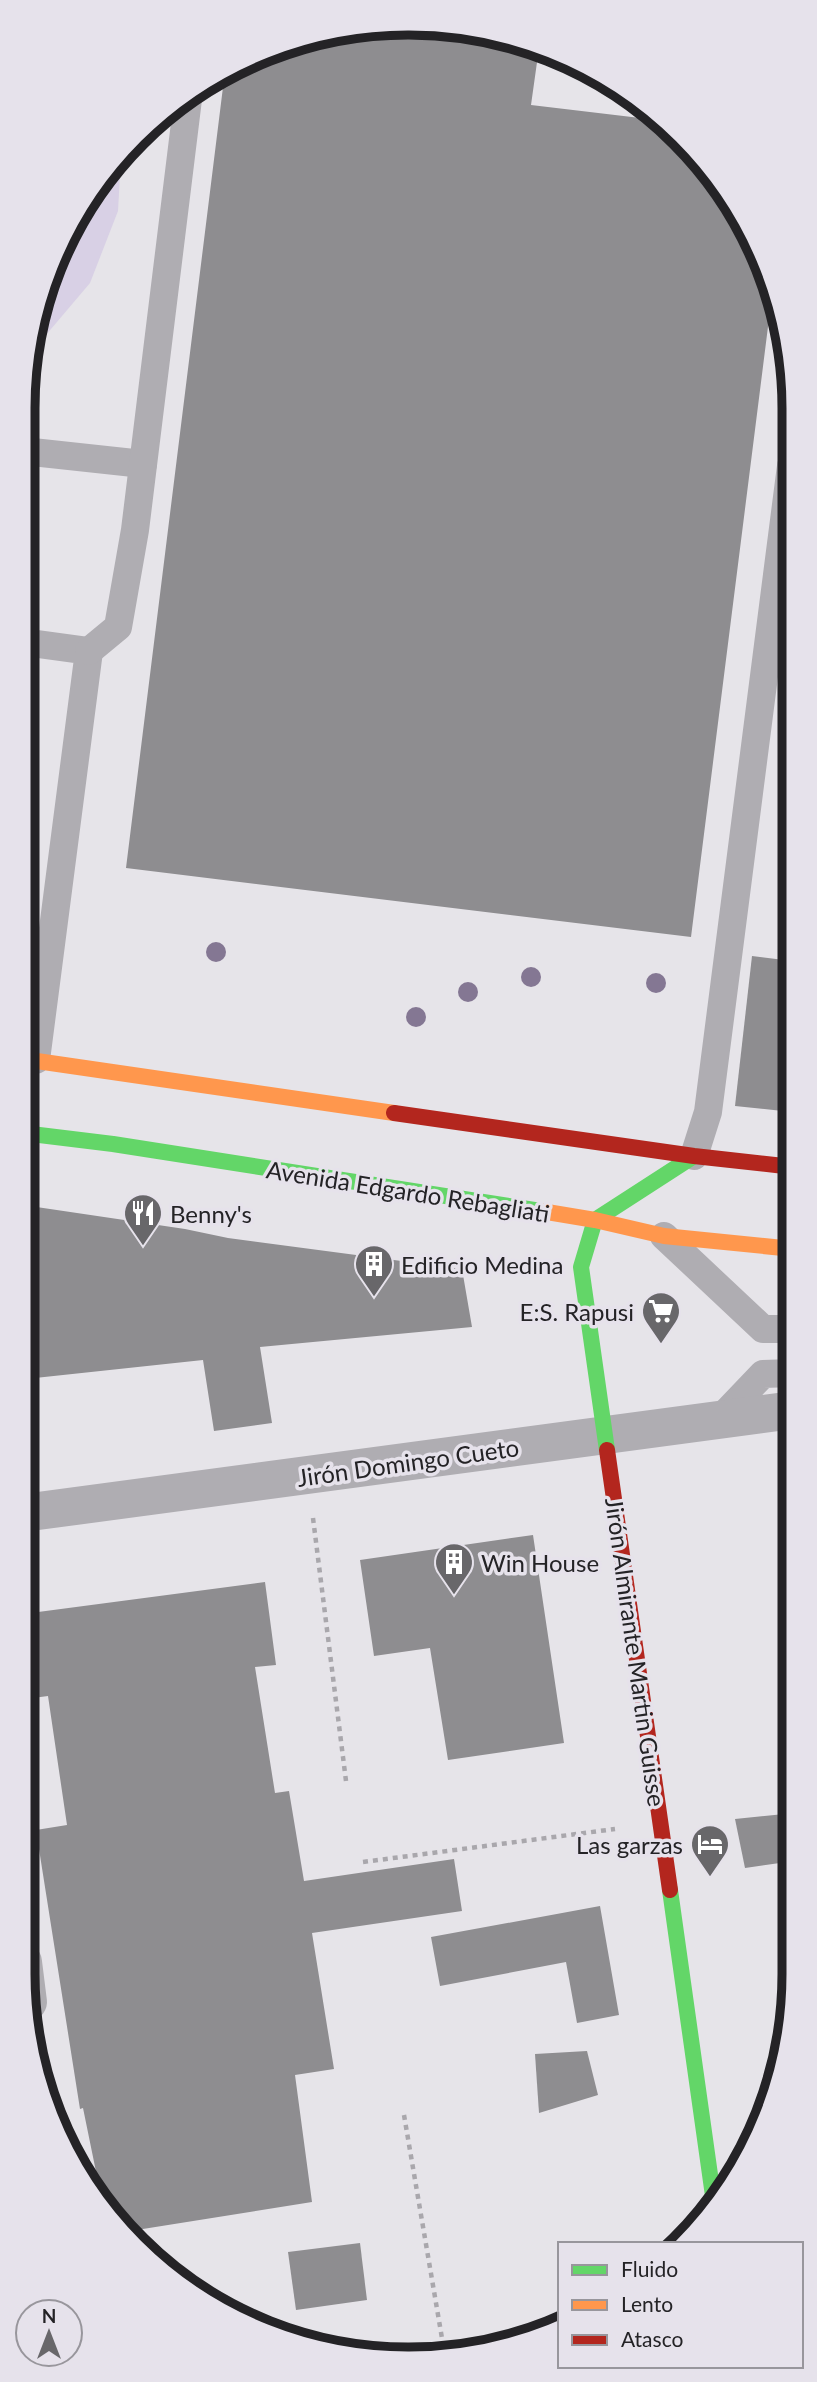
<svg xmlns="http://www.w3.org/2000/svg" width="817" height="2382" viewBox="0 0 817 2382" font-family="Lato,sans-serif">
<rect width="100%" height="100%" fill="#e6e4e9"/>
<!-- green -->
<path fill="#d8d0e5" d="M121 158 118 211 90 283 40 342 31 347 36 309 102 174Z"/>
<!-- building -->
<g fill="#8e8d90">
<path d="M358 26 508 36 539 48 531 105 657 120 698 154 755 238 772 295 691 937 126 868 225 71Z"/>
<path d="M752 956 792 961V1112L735 1106Z"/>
<path d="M23 1205 185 1229 228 1238 462 1269 472 1327 260 1347 272 1423 214 1431 203 1360 35 1378 25 1273H23Z"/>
<path d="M533 1535 564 1743 448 1760 430 1648 374 1656 360 1560Z"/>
<path d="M265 1582 276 1665 255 1667 275 1793 289 1791 304 1881 454 1859 462 1911 312 1933 334 2069 295 2075 312 2202 124 2232 119 2228 102 2201 83 2108 80 2109 36 1830 67 1825 48 1696 33 1698 23 1614Z"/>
<path d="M794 1813V1861L745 1868 735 1819Z"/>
<path d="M600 1906 619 2015 577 2023 566 1962 440 1986 431 1937Z"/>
<path d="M587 2051 598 2095 539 2113 535 2054Z"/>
<path d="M360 2243 367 2300 296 2310 288 2252Z"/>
</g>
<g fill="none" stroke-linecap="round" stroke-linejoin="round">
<!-- path -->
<g stroke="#a9a7ac" stroke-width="4.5" stroke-dasharray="5 5" stroke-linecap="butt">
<path d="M313 1518 346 1781"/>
<path d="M363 1862 615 1829"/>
<path d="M404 2115 444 2350"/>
</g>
<!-- lane -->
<g stroke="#afadb2" stroke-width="28">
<path d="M23 451 143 464"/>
<path d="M23 642 89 651 36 1060"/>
<path d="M89 651 118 627 135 530 188 99"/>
<path d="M694 1156 708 1112 791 466"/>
<path d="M664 1236 763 1329H793"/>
<path d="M720 1419 763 1374 793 1373"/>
</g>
<!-- street -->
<g stroke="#afadb2" stroke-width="38">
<path d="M23 1513 793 1410"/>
<path d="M23 1962 28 2002"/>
</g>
<!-- fast -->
<g stroke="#63d668" stroke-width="16">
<path d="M23 1133 113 1144 541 1211"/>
<path d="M607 1450 581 1267 595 1220 694 1156"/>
<path d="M670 1890 714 2203"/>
</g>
<!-- slow -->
<g stroke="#ff974d" stroke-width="16">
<path d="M23 1059 394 1113"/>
<path d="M541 1211 595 1220 664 1236 793 1249"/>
</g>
<!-- jam -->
<g stroke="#b3261e" stroke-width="16">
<path d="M394 1113 694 1156 793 1167"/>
<path d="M607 1450 670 1890"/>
</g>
</g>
<!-- trees -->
<g fill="#847793">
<circle cx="216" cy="952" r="10"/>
<circle cx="531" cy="977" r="10"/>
<circle cx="656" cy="983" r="10"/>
<circle cx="468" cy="992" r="10"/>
<circle cx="416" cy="1017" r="10"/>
</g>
<!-- icons -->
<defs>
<symbol id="restaurant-pin" viewBox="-11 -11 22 30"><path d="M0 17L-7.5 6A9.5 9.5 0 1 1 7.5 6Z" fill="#68676a" stroke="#e6e2eb"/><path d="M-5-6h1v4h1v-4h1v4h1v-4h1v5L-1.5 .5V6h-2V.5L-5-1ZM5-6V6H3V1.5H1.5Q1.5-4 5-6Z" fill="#fff"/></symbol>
<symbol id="building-pin" viewBox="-11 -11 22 30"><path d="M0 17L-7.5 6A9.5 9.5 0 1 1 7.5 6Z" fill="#68676a" stroke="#e6e2eb"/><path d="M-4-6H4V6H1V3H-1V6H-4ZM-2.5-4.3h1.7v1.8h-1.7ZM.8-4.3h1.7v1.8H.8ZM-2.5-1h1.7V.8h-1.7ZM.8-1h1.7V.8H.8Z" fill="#fff"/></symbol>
<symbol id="supermarket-pin" viewBox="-11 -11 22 30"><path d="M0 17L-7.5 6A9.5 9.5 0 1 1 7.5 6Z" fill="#68676a" stroke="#e6e2eb"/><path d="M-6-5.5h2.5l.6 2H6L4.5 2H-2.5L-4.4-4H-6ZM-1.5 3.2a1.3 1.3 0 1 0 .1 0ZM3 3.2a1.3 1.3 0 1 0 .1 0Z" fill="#fff"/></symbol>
<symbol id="hotel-pin" viewBox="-11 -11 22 30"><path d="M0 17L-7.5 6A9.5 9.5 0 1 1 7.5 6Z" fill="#68676a" stroke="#e6e2eb"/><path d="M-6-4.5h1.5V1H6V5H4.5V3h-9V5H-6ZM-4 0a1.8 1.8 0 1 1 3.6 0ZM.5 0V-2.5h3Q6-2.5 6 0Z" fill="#fff"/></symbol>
</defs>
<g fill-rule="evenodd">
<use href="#restaurant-pin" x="121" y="1191" width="44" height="60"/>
<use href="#building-pin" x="352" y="1242" width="44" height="60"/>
<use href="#supermarket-pin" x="639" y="1289" width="44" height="60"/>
<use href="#building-pin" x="432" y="1540" width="44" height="60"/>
<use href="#hotel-pin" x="688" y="1822" width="44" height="60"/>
</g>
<g text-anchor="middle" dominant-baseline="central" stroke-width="7" stroke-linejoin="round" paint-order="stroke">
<!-- street labels -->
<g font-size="24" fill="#242326" stroke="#e6e2eb">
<text transform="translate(408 1191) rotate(9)">Avenida Edgardo Rebagliati</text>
<text transform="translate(408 1462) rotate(-8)">Jirón Domingo Cueto</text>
<text transform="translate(636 1652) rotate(82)">Jirón Almirante Martin Guisse</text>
</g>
<!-- poi labels -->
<g font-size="24" fill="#242326" stroke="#e6e2eb" text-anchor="start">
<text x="170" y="1213">Benny's</text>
<text x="401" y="1264">Edificio Medina</text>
<text x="634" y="1311" text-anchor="end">E:S. Rapusi</text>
<text x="481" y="1562">Win House</text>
<text x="683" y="1844" text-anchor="end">Las garzas</text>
</g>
</g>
<!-- crop -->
<path d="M0 0H817V2382H0ZM408 35H409A373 373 0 0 1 782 408V1974A373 373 0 0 1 409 2347H408A373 373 0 0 1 35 1974V408A373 373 0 0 1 408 35Z" fill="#e6e2eb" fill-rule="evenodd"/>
<path fill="none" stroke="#242326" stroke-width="9" d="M408 35H409A373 373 0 0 1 782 408V1974A373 373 0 0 1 409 2347H408A373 373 0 0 1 35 1974V408A373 373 0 0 1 408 35Z"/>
<!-- legend -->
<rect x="558" y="2242" width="245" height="126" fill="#e6e2eb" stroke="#98969c" stroke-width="2"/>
<rect x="572" y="2265" width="35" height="10" fill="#63d668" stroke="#98969c" stroke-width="2"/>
<text x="621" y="2277" font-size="21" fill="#242326">Fluido</text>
<rect x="572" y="2300" width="35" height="10" fill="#ff974d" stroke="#98969c" stroke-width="2"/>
<text x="621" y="2312" font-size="21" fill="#242326">Lento</text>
<rect x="572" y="2335" width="35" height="10" fill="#b3261e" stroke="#98969c" stroke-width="2"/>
<text x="621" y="2347" font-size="21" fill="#242326">Atasco</text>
<!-- north arrow -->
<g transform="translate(49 2333)"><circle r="33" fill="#e6e2eb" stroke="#98969c" stroke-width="2"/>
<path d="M0-5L12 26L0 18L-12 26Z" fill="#68676a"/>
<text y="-10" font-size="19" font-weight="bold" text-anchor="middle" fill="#242326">N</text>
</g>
</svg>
